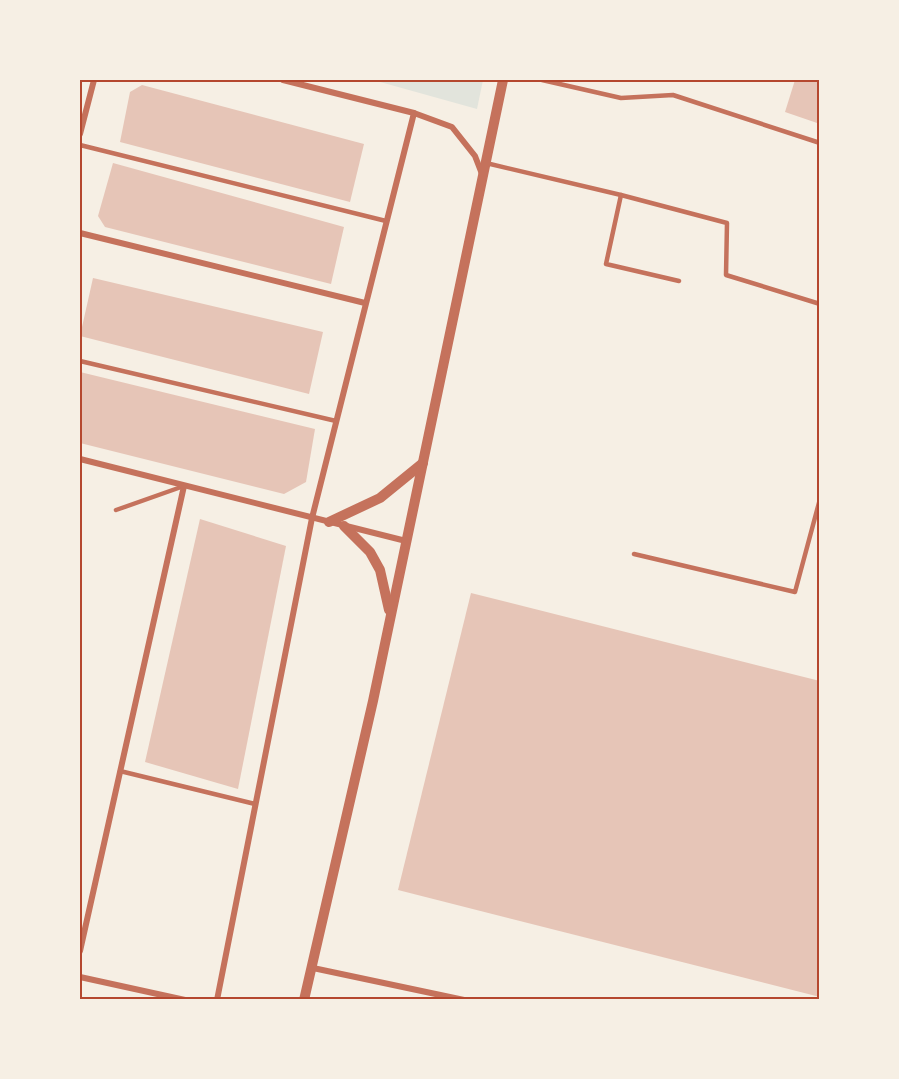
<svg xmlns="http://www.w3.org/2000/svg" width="899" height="1079" viewBox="0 0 899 1079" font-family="Signika,sans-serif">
<rect width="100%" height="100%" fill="#f6efe4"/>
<!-- green -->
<path fill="#e2e4dc" d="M373 80H483L477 109Z"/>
<!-- building -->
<g fill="#e6c5b7">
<path d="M795 80H820V124L785 112Z"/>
<path d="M142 85 364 144 350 202 120 142 130 92Z"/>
<path d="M113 163 344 227 331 284 105 227 98 216Z"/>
<path d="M93 278 323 332 309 394 80 336Z"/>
<path d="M80 372 315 429 306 482 284 494 80 443Z"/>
<path d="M200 519 286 546 238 789 145 762Z"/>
<path d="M471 593 820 681V997L398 890Z"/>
</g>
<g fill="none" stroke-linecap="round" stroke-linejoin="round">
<!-- service -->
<g stroke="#c5725c" stroke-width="4.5">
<path d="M542 80 621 98 673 95 820 143"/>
<path d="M80 145 386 221"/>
<path d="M486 163 621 195 727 223 726 275 820 304"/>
<path d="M621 195 606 264 679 281"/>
<path d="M80 361 336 421"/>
<path d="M116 510 184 486"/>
<path d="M634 554 795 592 820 499"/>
<path d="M120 771 255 804"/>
</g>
<!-- minor -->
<g stroke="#c5725c" stroke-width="6">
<path d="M283 80 414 113 452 127 475 156 482 174"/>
<path d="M80 134 94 80"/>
<path d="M80 233 365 303"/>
<path d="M80 459 406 541"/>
<path d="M80 951 184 486"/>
<path d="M313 968 464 1000"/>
<path d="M80 977 185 1000"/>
<path d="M217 1000 312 518 414 113"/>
</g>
<!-- tertiary -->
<g stroke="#c5725c" stroke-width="10">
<path d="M329 522 380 498 423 463"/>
<path d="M344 526 370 552 380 570 389 610"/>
<path d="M304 1000 373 701 503 80"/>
</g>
</g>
<!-- border -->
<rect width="899" height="1079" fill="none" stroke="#f6efe4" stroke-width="162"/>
<rect x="81" y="81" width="737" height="917" fill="none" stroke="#b5482f" stroke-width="2"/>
</svg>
